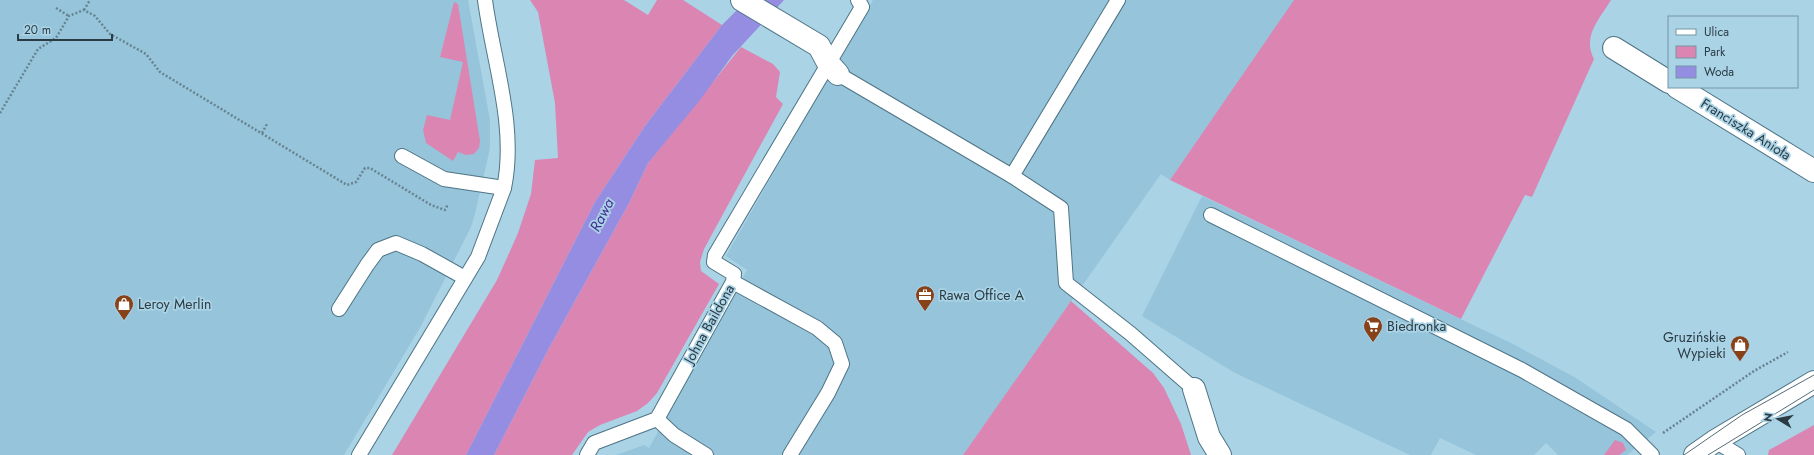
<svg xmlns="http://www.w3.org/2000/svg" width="1814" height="455" viewBox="0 0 1814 455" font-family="Jost,sans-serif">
<rect width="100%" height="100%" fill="#aad3e6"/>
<!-- built -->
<g fill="#96c5db">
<path d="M0 0H468L490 120V148L475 214 471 227 421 326 344 455H0Z"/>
<path d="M873 0H1295L1170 180 1161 174 963 455H616L644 445 649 448 747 270 726 256Z"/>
<path d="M1202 196 1511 343 1576 378 1656 432 1627 455H1558L1546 443 1534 455H1476L1440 438 1431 455H1410L1235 373 1142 316Z"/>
</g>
<!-- green -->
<g fill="#db85b3">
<path d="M530 0H624L648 15 657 0H683L722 25 645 126 595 202 466 455H392L497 280 518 233 531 194 535 160 558 158 555 103 538 12Z"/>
<path d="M1294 0H1611C1599 20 1582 36 1594 59L1532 197 1525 195 1461 319 1170 180Z"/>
<path d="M454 2 458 4 480 141 479 148 474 154 466 155 458 152 453 161 426 143 423 130 427 115 450 120 463 62 440 57Z"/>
<path d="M741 47 773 64 780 72 776 97 783 104 704 249 700 262 701 271 719 284 657 393 648 403 637 411 600 425 588 432 572 455H494L549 348 629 203 648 163Z"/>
<path d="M1071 301 1153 373 1164 388 1181 424 1191 455H963Z"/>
<path d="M1814 425V455H1768L1769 450Z"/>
<path d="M1615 440 1623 443 1626 450 1619 455H1604Z"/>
</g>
<!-- water -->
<path fill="#958de2" d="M747 0H784L732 56 700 100 648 163 629 203 549 348 494 455H466L595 202 645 126 722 25Z"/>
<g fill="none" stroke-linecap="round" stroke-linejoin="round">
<defs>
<g id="lane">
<path d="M838 74 1012 176 1061 208 1066 283 1131 334 1194 389"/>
<path d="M402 156 444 179 504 188"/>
<path d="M1012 176 1118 0"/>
<path d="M1211 215 1522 370 1626 429 1652 455"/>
<path d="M733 282 817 328 835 343 842 364 828 393 790 455"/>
<path d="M339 309 367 265 378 250 396 243 422 254 465 278"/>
<path d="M657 419 674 435 706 455"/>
<path d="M1715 441 1738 455"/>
<path d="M359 455 478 257 504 188C517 126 493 61 485 0"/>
<path d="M587 455 594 443 657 419 733 282 734 274 714 262 715 255 862 7 858 0"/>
</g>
<g id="street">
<path d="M742 0 819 46 828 63 838 74"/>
<path d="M1614 48 1669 82"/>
<path d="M1677 87 1814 171"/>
<path d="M1194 389 1209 437 1220 455"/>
</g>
<path id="secondary" d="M1695 455 1715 441 1814 382"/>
</defs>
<!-- lane casing -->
<use href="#lane" stroke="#4e7485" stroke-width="16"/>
<!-- street casing -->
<use href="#street" stroke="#4e7485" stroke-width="24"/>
<!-- secondary casing -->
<use href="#secondary" stroke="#4e7485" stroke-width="24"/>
<!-- path -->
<g stroke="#678390" stroke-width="2.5" stroke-dasharray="2 2" stroke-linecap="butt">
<path d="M56 8 69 16"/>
<path d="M84 10 90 0"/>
<path d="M0 113 38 49 56 38 69 16 84 10 95 16 110 34 146 54 160 72 347 185 356 182 365 168H370L431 205 445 210 448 204"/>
<path d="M262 133 267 124"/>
<path d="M1663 433 1754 371 1788 352"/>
</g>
<!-- lane -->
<use href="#lane" stroke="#fff" stroke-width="14"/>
<!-- street -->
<use href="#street" stroke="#fff" stroke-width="22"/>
<!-- secondary -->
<use href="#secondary" stroke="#fff" stroke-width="22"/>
<!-- tram -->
<g stroke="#556d79" stroke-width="1">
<path d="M1684 455 1742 415 1814 375"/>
<path d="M1708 455 1814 390"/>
</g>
</g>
<!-- icons -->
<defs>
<symbol id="office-pin" viewBox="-11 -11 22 30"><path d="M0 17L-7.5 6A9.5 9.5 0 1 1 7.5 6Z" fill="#87421a" stroke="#aad3e6"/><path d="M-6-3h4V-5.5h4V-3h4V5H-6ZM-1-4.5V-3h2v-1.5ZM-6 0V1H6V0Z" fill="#fff"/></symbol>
<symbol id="shop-pin" viewBox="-11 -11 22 30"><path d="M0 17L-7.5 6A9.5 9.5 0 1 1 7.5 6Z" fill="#87421a" stroke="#aad3e6"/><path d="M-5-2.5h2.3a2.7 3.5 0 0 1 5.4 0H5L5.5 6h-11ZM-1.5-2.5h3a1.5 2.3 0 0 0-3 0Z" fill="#fff"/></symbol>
<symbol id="supermarket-pin" viewBox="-11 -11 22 30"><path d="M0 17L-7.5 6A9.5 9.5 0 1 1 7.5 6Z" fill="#87421a" stroke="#aad3e6"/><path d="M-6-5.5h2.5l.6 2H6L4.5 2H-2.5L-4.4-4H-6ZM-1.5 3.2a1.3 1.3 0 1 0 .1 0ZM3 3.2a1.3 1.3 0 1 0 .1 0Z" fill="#fff"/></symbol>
</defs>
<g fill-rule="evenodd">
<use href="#office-pin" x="914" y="284" width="22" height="30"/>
<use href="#shop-pin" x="113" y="293" width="22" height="30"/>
<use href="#supermarket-pin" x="1362" y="315" width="22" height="30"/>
<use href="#shop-pin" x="1729" y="334" width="22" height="30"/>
</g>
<g text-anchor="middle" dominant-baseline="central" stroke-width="3.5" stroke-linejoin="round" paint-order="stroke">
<!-- street labels -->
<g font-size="14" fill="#2b3b43" stroke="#aad3e6">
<text transform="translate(1746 129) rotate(32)">Franciszka Anioła</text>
<text transform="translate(709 324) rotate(-61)">Johna Baildona</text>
</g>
<!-- poi labels -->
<g font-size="14" fill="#2b3b43" stroke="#aad3e6" text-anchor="start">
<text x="939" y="295">Rawa Office A</text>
<text x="138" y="304">Leroy Merlin</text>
<text x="1387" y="326">Biedronka</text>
<text x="1726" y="337" text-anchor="end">Gruzińskie<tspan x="1726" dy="16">Wypieki</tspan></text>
</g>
<!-- water labels -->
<g font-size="15" font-style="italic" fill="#442e91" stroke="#aad3e6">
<text transform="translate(602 215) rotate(-63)">Rawa</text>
</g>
</g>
<!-- legend -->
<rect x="1668" y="16" width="130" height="72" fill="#aad3e6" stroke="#7796a5"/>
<rect x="1676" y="29" width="20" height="6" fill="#ffffff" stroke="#7796a5"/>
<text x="1704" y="36" font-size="12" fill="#2b3b43">Ulica</text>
<rect x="1676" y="46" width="20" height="12" fill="#db85b3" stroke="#7796a5"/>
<text x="1704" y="56" font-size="12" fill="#2b3b43">Park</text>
<rect x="1676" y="66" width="20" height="12" fill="#958de2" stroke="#7796a5"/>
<text x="1704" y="76" font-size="12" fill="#2b3b43">Woda</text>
<!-- north arrow -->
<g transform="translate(1778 419) rotate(280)" stroke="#aad3e6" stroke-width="3" paint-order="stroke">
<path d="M0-3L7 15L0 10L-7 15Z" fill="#2b3b43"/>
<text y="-6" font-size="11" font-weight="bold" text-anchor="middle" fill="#2b3b43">N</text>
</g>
<!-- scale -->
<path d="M18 34v6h94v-6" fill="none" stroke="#2b3b43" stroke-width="2"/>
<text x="24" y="34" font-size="12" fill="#2b3b43" stroke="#aad3e6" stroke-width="3" paint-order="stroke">20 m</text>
</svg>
